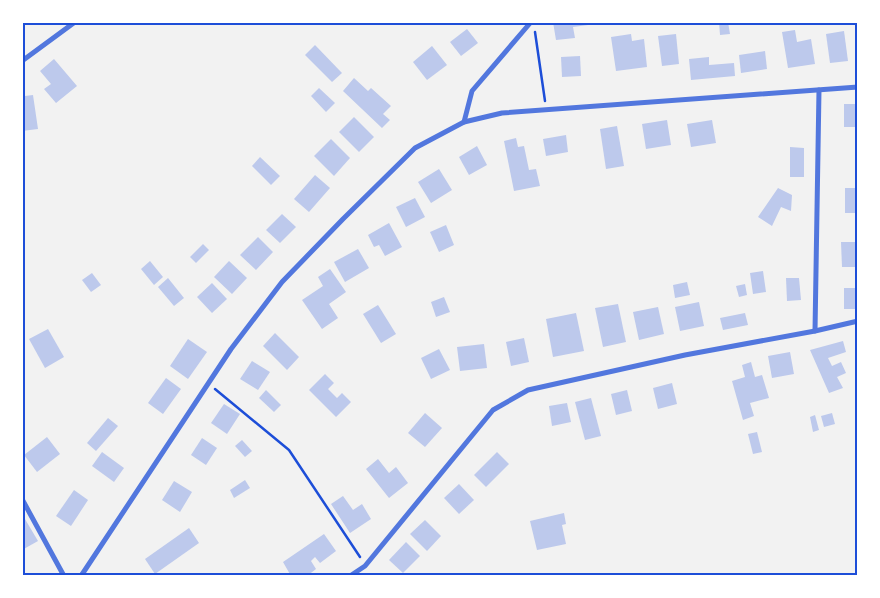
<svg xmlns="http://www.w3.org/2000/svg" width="880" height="598" viewBox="0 0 880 598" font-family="Karla,sans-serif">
<rect width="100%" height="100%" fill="#f2f2f2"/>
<!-- building -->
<g fill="#bdc9ec">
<path d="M553 22H588V25L573 27 575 38 556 40Z"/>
<path d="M719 22H728L730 34 720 35Z"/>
<path d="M467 29 478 43 461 56 450 42Z"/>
<path d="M795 30 797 42 811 39 815 64 788 68 782 32Z"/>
<path d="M844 31 848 61 830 63 826 34Z"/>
<path d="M631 34 632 41 644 39 647 67 616 71 611 37Z"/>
<path d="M676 34 679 64 662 66 658 36Z"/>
<path d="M315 45 342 73 332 82 305 55Z"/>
<path d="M432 46 447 65 427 80 413 62Z"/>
<path d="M765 51 767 69 741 73 739 55Z"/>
<path d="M580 56 581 76 562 77 561 57Z"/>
<path d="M709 57V65L734 63 735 76 691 80 689 59Z"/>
<path d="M54 59 77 86 56 103 44 89 51 84 40 71Z"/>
<path d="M354 78 368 91 371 88 391 106 383 114 390 120 382 128 343 91Z"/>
<path d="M24 88 25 96 33 95 38 129 22 131Z"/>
<path d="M319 88 335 103 326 112 311 96Z"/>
<rect x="844" y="104" width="14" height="23"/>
<path d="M354 117 374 137 359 152 339 132Z"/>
<path d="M667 120 671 145 646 149 642 124Z"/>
<path d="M712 120 716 143 691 147 687 124Z"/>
<path d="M617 126 624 166 606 169 600 129Z"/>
<path d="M566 135 568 152 546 156 543 139Z"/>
<path d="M516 138 518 147 524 146 529 170 536 169 540 186 514 191 504 141Z"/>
<path d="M331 139 350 158 334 176 314 156Z"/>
<path d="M477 146 487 165 469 175 459 157Z"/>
<path d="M790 147 804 148V177H790Z"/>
<path d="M260 157 280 176 271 185 252 166Z"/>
<path d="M439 169 452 190 431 203 418 182Z"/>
<path d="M315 175 330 188 309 212 294 199Z"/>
<path d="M778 188 792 195 791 211 781 207 772 226 758 217Z"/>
<rect x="845" y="188" width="13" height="25"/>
<path d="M415 198 425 217 406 227 396 207Z"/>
<path d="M282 214 296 227 280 243 266 230Z"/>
<path d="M389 223 402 247 385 256 379 245 374 247 368 235Z"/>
<path d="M446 225 454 245 439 252 430 232Z"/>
<path d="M258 237 273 252 256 270 240 255Z"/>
<path d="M841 242H858V267H842Z"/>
<path d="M203 244 209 250 196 263 190 257Z"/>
<path d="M358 249 369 268 345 282 334 262Z"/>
<path d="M150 261 163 277 154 285 141 269Z"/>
<path d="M229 261 247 278 232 294 214 277Z"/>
<path d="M330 269 346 292 329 304 338 318 322 329 302 300 323 286 318 277Z"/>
<path d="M763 271 766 292 753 294 750 273Z"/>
<path d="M92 273 101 285 91 292 82 280Z"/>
<path d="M168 278 184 298 174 306 158 287Z"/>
<path d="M786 278H799L801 300 787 301Z"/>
<path d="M687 282 690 295 675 298 673 285Z"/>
<path d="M212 283 227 299 212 313 197 297Z"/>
<path d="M745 284 747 295 739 297 736 286Z"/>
<rect x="844" y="288" width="14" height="21"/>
<path d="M444 297 450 312 436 317 431 302Z"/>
<path d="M699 302 704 326 680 331 675 307Z"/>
<path d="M618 304 626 342 603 347 595 308Z"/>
<path d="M378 305 396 334 381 343 363 314Z"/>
<path d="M658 307 664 334 639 340 633 312Z"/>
<path d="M576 313 584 351 553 357 546 319Z"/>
<path d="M745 313 748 325 723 330 720 318Z"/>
<path d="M48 329 64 357 45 368 29 339Z"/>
<path d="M275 333 299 357 287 370 263 346Z"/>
<path d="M524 338 529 362 511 366 506 342Z"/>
<path d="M188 339 207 352 188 379 170 366Z"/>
<path d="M843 341 846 352 828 358 832 366 841 362 846 373 837 377 843 388 829 393 810 350Z"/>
<path d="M484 344 487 368 460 371 457 347Z"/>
<path d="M439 349 450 370 431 379 421 358Z"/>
<path d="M790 352 794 374 772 378 768 356Z"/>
<path d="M252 361 270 372 258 390 240 379Z"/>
<path d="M751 362 755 377 762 375 769 398 750 403 754 416 743 420 732 381 745 377 742 365Z"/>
<path d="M325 374 334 383 328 389 337 398 342 393 351 402 336 417 309 390Z"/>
<path d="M166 378 181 389 163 414 148 403Z"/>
<path d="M672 383 677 404 658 409 653 388Z"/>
<path d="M266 390 281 405 274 412 259 398Z"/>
<path d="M627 390 632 411 616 415 611 394Z"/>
<path d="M591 398 601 436 585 440 575 402Z"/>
<path d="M567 403 571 422 552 426 549 406Z"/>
<path d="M224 404 240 414 227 434 211 423Z"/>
<path d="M425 413 442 428 425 447 408 433Z"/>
<path d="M832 413 835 424 824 427 821 416Z"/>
<path d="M815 415 819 430 813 432 810 417Z"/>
<path d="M108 418 118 426 96 451 87 443Z"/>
<path d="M757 432 762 452 753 454 748 434Z"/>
<path d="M47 437 60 454 37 472 24 455Z"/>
<path d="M202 438 217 448 206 465 191 455Z"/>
<path d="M242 440 252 451 245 457 235 446Z"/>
<path d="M102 452 124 468 114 482 92 466Z"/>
<path d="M497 452 509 464 486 487 474 475Z"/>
<path d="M378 459 389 473 396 467 408 483 389 498 366 469Z"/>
<path d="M245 480 250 488 234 498 230 490Z"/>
<path d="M174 481 192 492 180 512 162 500Z"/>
<path d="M459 484 474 500 459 514 444 498Z"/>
<path d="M74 490 88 500 71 526 56 516Z"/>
<path d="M343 496 353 510 362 504 371 519 350 533 331 504Z"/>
<path d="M564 513 566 524 562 525 566 544 537 550 530 521Z"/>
<path d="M22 514 38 541 22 550Z"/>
<path d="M425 520 441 536 427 551 410 534Z"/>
<path d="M189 528 199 543 155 574 145 559Z"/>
<path d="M324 534 336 551 320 563 315 557 311 561 316 569 307 576H291L283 562Z"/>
<path d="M406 542 420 556 403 573 389 560Z"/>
</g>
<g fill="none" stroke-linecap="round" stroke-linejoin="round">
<!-- path -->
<g stroke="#1d4ed8" stroke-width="2.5">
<path d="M535 32 545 101"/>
<path d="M215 389 289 450 360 557"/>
</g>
<!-- minor -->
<g stroke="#5277de" stroke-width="5">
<path d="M22 61 75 22"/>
<path d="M464 122 472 91 531 22"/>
<path d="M815 331 819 90"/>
<path d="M22 499 64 576"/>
<path d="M81 576 231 349 282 282 343 219 415 148 464 122 502 113 858 87"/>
<path d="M350 576 365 566 493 410 528 390 685 355 815 331 858 321"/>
</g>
</g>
<!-- border -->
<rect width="880" height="598" fill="none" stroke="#ffffff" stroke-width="48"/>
<rect x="24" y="24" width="832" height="550" fill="none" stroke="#1d4ed8" stroke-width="2"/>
</svg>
